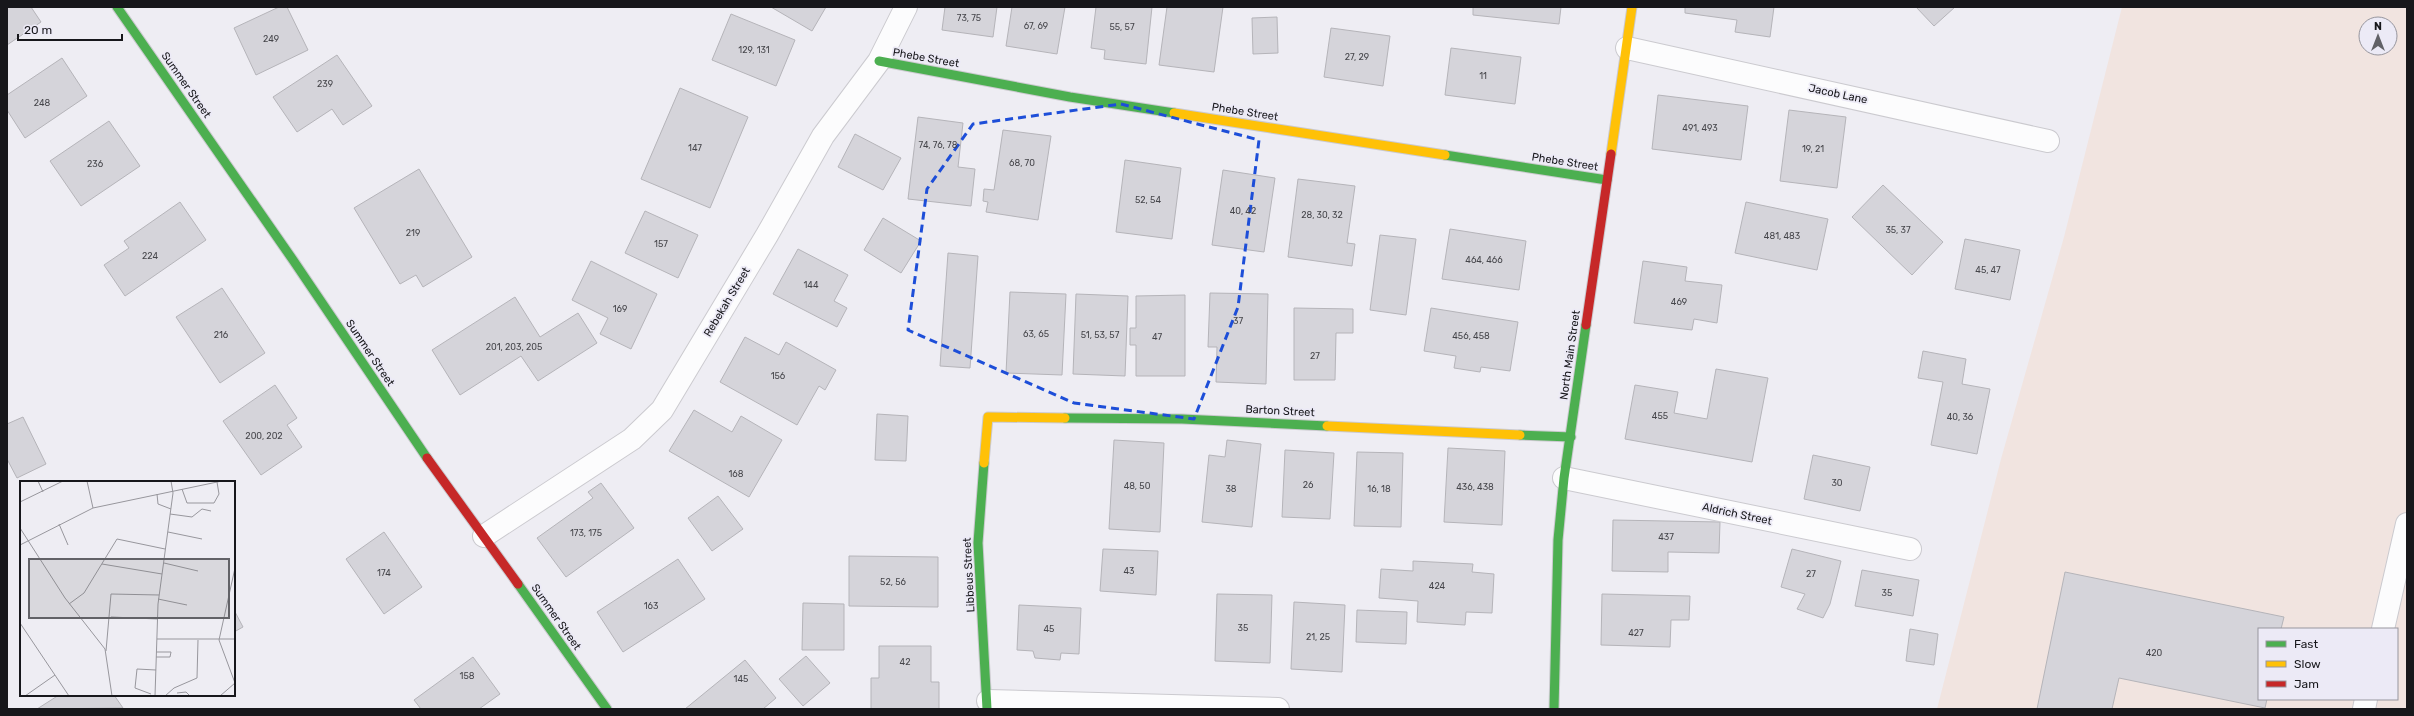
<svg xmlns="http://www.w3.org/2000/svg" width="2414" height="716" viewBox="0 0 2414 716" font-family="Rubik,sans-serif">
<rect width="100%" height="100%" fill="#eeedf3"/>
<!-- commercial -->
<path fill="#f1e4e0" fill-rule="evenodd" d="M2122 7H2407V709H1937L2001 459 2064 237ZM2366 24H2390V48H2366ZM2259 629H2397V699H2259Z"/>
<!-- building -->
<g fill="#d5d4da" stroke="#b5b4b9">
<path d="M7 7H31L41 22 7 45Z"/>
<path d="M279 7H287L308 50 256 75 234 28Z"/>
<path d="M771 7H826L812 31Z"/>
<path d="M945 7H997L993 37 942 30Z"/>
<path d="M1012 7H1065L1057 54 1006 46Z"/>
<path d="M1096 7H1152L1146 64 1104 59 1105 50 1091 48Z"/>
<path d="M1167 7H1223L1214 72 1159 65Z"/>
<path d="M1473 7H1561L1559 24 1473 15Z"/>
<path d="M1685 7H1774L1770 37 1735 32 1737 20 1685 13Z"/>
<path d="M1916 7H1955L1934 26Z"/>
<path d="M731 14 795 40 776 86 712 60Z"/>
<path d="M1277 17 1278 53 1253 54 1252 18Z"/>
<path d="M1331 28 1390 36 1383 86 1324 77Z"/>
<path d="M1451 48 1521 57 1515 104 1445 95Z"/>
<path d="M337 55 372 106 343 125 332 109 297 132 273 97Z"/>
<path d="M62 58 87 96 25 138 7 110V95Z"/>
<path d="M680 88 748 117 710 208 641 179Z"/>
<path d="M1658 95 1748 106 1741 160 1652 149Z"/>
<path d="M1789 110 1846 117 1837 188 1780 181Z"/>
<path d="M918 117 963 123 958 167 975 169 971 206 908 199Z"/>
<path d="M109 121 140 166 81 206 50 161Z"/>
<path d="M1003 130 1051 136 1038 220 986 212 988 202 983 201 984 189 994 190Z"/>
<path d="M855 134 901 158 883 190 838 167Z"/>
<path d="M1125 160 1181 168 1172 239 1116 232Z"/>
<path d="M419 169 472 257 423 287 416 275 400 284 354 208Z"/>
<path d="M1223 170 1275 178 1264 252 1212 245Z"/>
<path d="M1298 179 1355 186 1347 243 1355 244 1352 266 1288 257Z"/>
<path d="M1883 185 1943 242 1912 275 1852 217Z"/>
<path d="M180 202 206 240 125 296 104 265 129 248 124 241Z"/>
<path d="M1746 202 1828 219 1817 270 1735 253Z"/>
<path d="M645 211 698 235 678 278 625 253Z"/>
<path d="M883 218 921 241 901 273 864 250Z"/>
<path d="M1450 229 1526 241 1519 290 1442 279Z"/>
<path d="M1380 235 1416 239 1406 315 1370 310Z"/>
<path d="M1965 239 2020 250 2010 300 1955 289Z"/>
<path d="M798 249 848 275 834 301 847 308 837 327 773 294Z"/>
<path d="M948 253 978 256 970 368 940 366Z"/>
<path d="M591 261 657 294 631 349 600 334 608 318 572 300Z"/>
<path d="M1643 261 1687 267 1685 281 1722 285 1717 323 1694 319 1692 330 1634 323Z"/>
<path d="M222 288 265 353 220 383 176 317Z"/>
<path d="M1010 292 1066 294 1062 375 1006 373Z"/>
<path d="M1210 293 1268 294 1266 384 1216 382 1217 347H1208Z"/>
<path d="M1076 294 1128 296 1125 376 1073 374Z"/>
<path d="M1185 295V376H1136V345H1130V328H1136V296Z"/>
<path d="M515 297 540 337 578 313 597 343 538 381 521 356 460 395 432 350Z"/>
<path d="M1294 308 1353 309V333H1336L1335 380H1294Z"/>
<path d="M1431 308 1518 322 1510 371 1481 367 1480 372 1454 368 1456 356 1424 351Z"/>
<path d="M745 337 779 355 786 342 836 370 825 390 819 386 797 425 720 382Z"/>
<path d="M1923 351 1966 359 1962 384 1990 389 1977 454 1931 445 1943 382 1918 378Z"/>
<path d="M1716 369 1768 378 1752 462 1625 439 1635 385 1678 392 1674 413 1707 419Z"/>
<path d="M275 385 297 418 287 425 302 447 261 475 223 421Z"/>
<path d="M694 410 732 432 741 416 782 440 749 497 669 451Z"/>
<path d="M877 414 908 416 906 461 875 460Z"/>
<path d="M23 417 46 464 17 478 7 459V424Z"/>
<path d="M1114 440 1164 443 1160 532 1109 529Z"/>
<path d="M1227 440 1261 444 1252 527 1202 522 1209 455 1225 457Z"/>
<path d="M1448 448 1505 451 1502 525 1444 522Z"/>
<path d="M1285 450 1334 453 1330 519 1282 517Z"/>
<path d="M1357 452 1403 453 1401 527 1354 526Z"/>
<path d="M1813 455 1870 467 1860 511 1804 499Z"/>
<path d="M601 483 634 528 566 577 537 538 593 498 588 492Z"/>
<path d="M718 496 743 529 712 551 688 518Z"/>
<path d="M1613 520 1720 522 1719 553 1668 552V572L1612 571Z"/>
<path d="M384 532 422 587 384 614 346 559Z"/>
<path d="M1103 549 1158 551 1156 595 1100 591Z"/>
<path d="M1792 549 1841 561 1830 604 1823 618 1797 609 1805 594 1781 587Z"/>
<path d="M849 556 938 557V607L849 606Z"/>
<path d="M678 559 705 599 623 652 597 612Z"/>
<path d="M1413 561 1473 564 1472 572 1494 574 1492 613 1466 612 1465 625 1417 622 1418 601 1379 598 1381 569 1413 571Z"/>
<path d="M1862 570 1919 580 1913 616 1855 606Z"/>
<path d="M2065 572 2284 617 2281 629H2259V699H2267L2265 708 2119 678 2112 709H2037Z"/>
<path d="M1217 594 1272 595 1270 663 1215 661Z"/>
<path d="M1602 594 1690 596 1689 620H1671L1670 647 1601 645Z"/>
<path d="M1294 602 1345 605 1342 672 1291 669Z"/>
<path d="M803 603 844 604V650H802Z"/>
<path d="M1019 605 1081 608 1079 654 1061 653 1060 660 1035 658 1033 651 1017 650Z"/>
<path d="M234 610 243 627 234 632Z"/>
<path d="M1357 610 1407 612 1406 644 1356 642Z"/>
<path d="M1910 629 1938 634 1934 665 1906 661Z"/>
<path d="M879 646H931V682H939V709H871V678H879Z"/>
<path d="M806 656 830 683 803 706 779 679Z"/>
<path d="M473 657 500 694 479 709H421L414 700Z"/>
<path d="M745 660 776 698 763 709H685Z"/>
<path d="M59 695H114L123 708 37 709Z"/>
</g>
<g fill="none" stroke-linecap="round" stroke-linejoin="round">
<defs>
<g id="street">
<path d="M1627 48 2048 141"/>
<path d="M1564 478 1910 549"/>
<path d="M484 536 632 439 662 410 767 235 823 136 879 61 906 7"/>
<path d="M2383 629 2407 524"/>
<path d="M988 701 1278 709"/>
<path d="M2364 709 2366 699"/>
</g>
<g id="fast">
<path d="M117 7 293 260 427 458"/>
<path d="M879 61 1070 97 1174 113"/>
<path d="M1445 155 1607 180"/>
<path d="M1065 418 1182 419 1327 426"/>
<path d="M1520 435 1571 437"/>
<path d="M984 463 978 543 987 709"/>
<path d="M518 584 607 709"/>
<path d="M1554 709 1558 540 1564 478 1586 325"/>
</g>
<g id="slow">
<path d="M1174 113 1445 155"/>
<path d="M1611 154 1632 7"/>
<path d="M1327 426 1520 435"/>
<path d="M984 463 988 417 1065 418"/>
</g>
<g id="jam">
<path d="M1586 325 1611 154"/>
<path d="M427 458 518 584"/>
</g>
</defs>
<!-- street casing -->
<use href="#street" stroke="#cbcacf" stroke-width="24"/>
<!-- fast casing -->
<use href="#fast" stroke="#cbcacf" stroke-width="11"/>
<!-- slow casing -->
<use href="#slow" stroke="#cbcacf" stroke-width="11"/>
<!-- jam casing -->
<use href="#jam" stroke="#cbcacf" stroke-width="11"/>
<!-- street -->
<use href="#street" stroke="#fcfcfd" stroke-width="22"/>
<!-- fast -->
<use href="#fast" stroke="#4caf50" stroke-width="9"/>
<!-- slow -->
<use href="#slow" stroke="#ffc107" stroke-width="9"/>
<!-- jam -->
<use href="#jam" stroke="#c62828" stroke-width="9"/>
</g>
<!-- marked area -->
<path fill="none" stroke="#1d4ed8" stroke-width="3" stroke-dasharray="8 5" stroke-linejoin="round" d="M1121 104 1259 140 1238 307 1194 419 1074 403 908 330 927 189 973 124Z"/>
<g text-anchor="middle" dominant-baseline="central" stroke-width="3.5" stroke-linejoin="round" paint-order="stroke">
<!-- number labels -->
<g font-size="9" fill="#46464b">
<text x="969" y="18">73, 75</text>
<text x="1036" y="26">67, 69</text>
<text x="1122" y="27">55, 57</text>
<text x="271" y="39">249</text>
<text x="754" y="50">129, 131</text>
<text x="1357" y="57">27, 29</text>
<text x="1483" y="76">11</text>
<text x="325" y="84">239</text>
<text x="42" y="103">248</text>
<text x="1700" y="128">491, 493</text>
<text x="938" y="145">74, 76, 78</text>
<text x="695" y="148">147</text>
<text x="1813" y="149">19, 21</text>
<text x="1022" y="163">68, 70</text>
<text x="95" y="164">236</text>
<text x="1148" y="200">52, 54</text>
<text x="1243" y="211">40, 42</text>
<text x="1322" y="215">28, 30, 32</text>
<text x="1898" y="230">35, 37</text>
<text x="413" y="233">219</text>
<text x="1782" y="236">481, 483</text>
<text x="661" y="244">157</text>
<text x="150" y="256">224</text>
<text x="1484" y="260">464, 466</text>
<text x="1988" y="270">45, 47</text>
<text x="811" y="285">144</text>
<text x="1679" y="302">469</text>
<text x="620" y="309">169</text>
<text x="1238" y="321">37</text>
<text x="1036" y="334">63, 65</text>
<text x="221" y="335">216</text>
<text x="1100" y="335">51, 53, 57</text>
<text x="1471" y="336">456, 458</text>
<text x="1157" y="337">47</text>
<text x="514" y="347">201, 203, 205</text>
<text x="1315" y="356">27</text>
<text x="778" y="376">156</text>
<text x="1660" y="416">455</text>
<text x="1960" y="417">40, 36</text>
<text x="264" y="436">200, 202</text>
<text x="736" y="474">168</text>
<text x="1837" y="483">30</text>
<text x="1308" y="485">26</text>
<text x="1137" y="486">48, 50</text>
<text x="1475" y="487">436, 438</text>
<text x="1231" y="489">38</text>
<text x="1379" y="489">16, 18</text>
<text x="586" y="533">173, 175</text>
<text x="1666" y="537">437</text>
<text x="1129" y="571">43</text>
<text x="384" y="573">174</text>
<text x="1811" y="574">27</text>
<text x="893" y="582">52, 56</text>
<text x="1437" y="586">424</text>
<text x="1887" y="593">35</text>
<text x="651" y="606">163</text>
<text x="1243" y="628">35</text>
<text x="1049" y="629">45</text>
<text x="1636" y="633">427</text>
<text x="1318" y="637">21, 25</text>
<text x="2154" y="653">420</text>
<text x="905" y="662">42</text>
<text x="467" y="676">158</text>
<text x="741" y="679">145</text>
</g>
<!-- street labels -->
<g font-size="11" fill="#17171b" stroke="#eceaf6">
<text transform="translate(926 58) rotate(10)">Phebe Street</text>
<text transform="translate(186 85) rotate(55)">Summer Street</text>
<text transform="translate(1838 94) rotate(12)">Jacob Lane</text>
<text transform="translate(1245 112) rotate(9)">Phebe Street</text>
<text transform="translate(1565 162) rotate(9)">Phebe Street</text>
<text transform="translate(727 302) rotate(-59)">Rebekah Street</text>
<text transform="translate(370 353) rotate(56)">Summer Street</text>
<text transform="translate(1570 355) rotate(-82)">North Main Street</text>
<text transform="translate(1280 411) rotate(3)">Barton Street</text>
<text transform="translate(1737 514) rotate(12)">Aldrich Street</text>
<text transform="translate(969 575) rotate(-93)">Libbeus Street</text>
<text transform="translate(556 617) rotate(55)">Summer Street</text>
</g>
</g>
<!-- overview -->
<g transform="translate(20 481)">
<rect width="215" height="215" fill="#eeedf3"/>
<path fill="none" stroke="#98979d" stroke-width="1" d="M18 0 23 11M67 0 73 27M162 8 167 22H194L199 13 197 1M137 13 138 23 151 28M0 21 43 0M150 33 172 36 182 28 191 30M39 43 48 64M0 47 45 117 85 168 92 215M148 51 182 58M0 64 73 27 202 0M144 82 178 90M82 83 142 93M215 87 199 159 215 202M138 118 167 124M49 123 64 112 97 58 145 68M91 136 138 138M0 142 49 215M137 158H215M86 170 91 113 139 114M136 176H150L151 171H136M157 212 166 211 170 215M131 213 115 207 117 188 136 189M5 215 35 194M135 215 138 123 153 12 151 0M145 215 154 207 177 197 178 159M200 215 215 202"/>
<path fill="#626267" fill-opacity="0.15" stroke="#626267" stroke-width="2" d="M9 78H209V137H9Z"/>
<rect width="215" height="215" fill="none" stroke="#17171b" stroke-width="2"/>
</g>
<!-- border -->
<rect width="2414" height="716" fill="none" stroke="#17171b" stroke-width="16"/>
<!-- legend -->
<rect x="2258" y="628" width="140" height="72" fill="#eceaf6" stroke="#97969e"/>
<rect x="2266" y="641" width="20" height="6" fill="#4caf50" stroke="#97969e"/>
<text x="2294" y="648" font-size="12" fill="#17171b">Fast</text>
<rect x="2266" y="661" width="20" height="6" fill="#ffc107" stroke="#97969e"/>
<text x="2294" y="668" font-size="12" fill="#17171b">Slow</text>
<rect x="2266" y="681" width="20" height="6" fill="#c62828" stroke="#97969e"/>
<text x="2294" y="688" font-size="12" fill="#17171b">Jam</text>
<!-- north arrow -->
<g transform="translate(2378 36)"><circle r="19" fill="#eceaf6" stroke="#97969e"/>
<path d="M0-3L7 15L0 10L-7 15Z" fill="#626267"/>
<text y="-6" font-size="11" font-weight="bold" text-anchor="middle" fill="#17171b">N</text>
</g>
<!-- scale -->
<path d="M18 34v6h104v-6" fill="none" stroke="#17171b" stroke-width="2"/>
<text x="24" y="34" font-size="12" fill="#17171b" stroke="#eceaf6" stroke-width="3" paint-order="stroke">20 m</text>
</svg>
